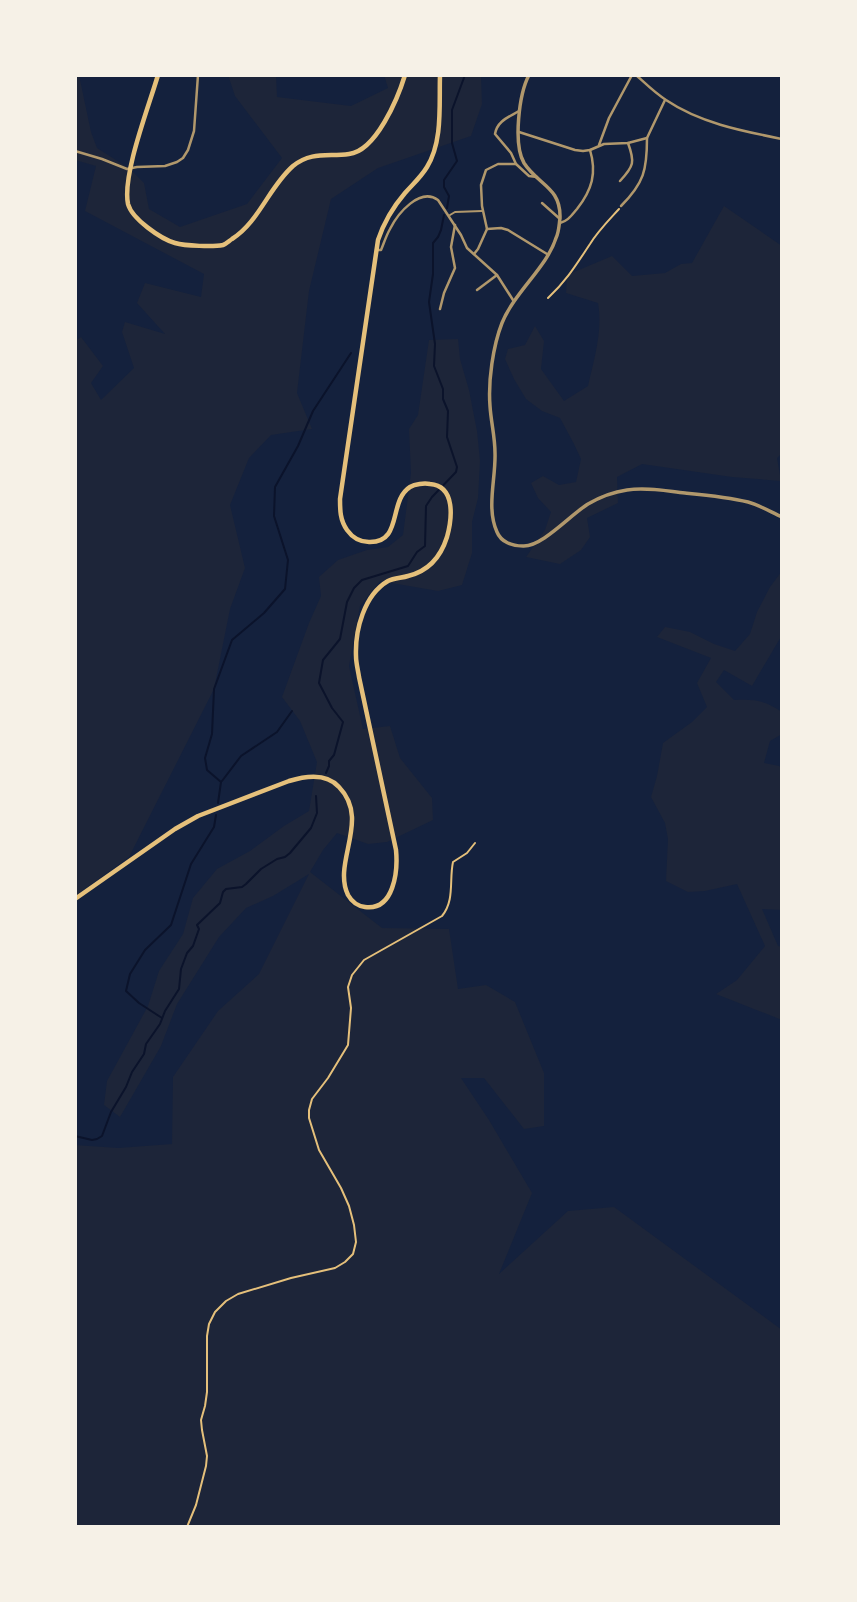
<svg xmlns="http://www.w3.org/2000/svg" width="857" height="1602" viewBox="0 0 857 1602" font-family="'Work Sans',sans-serif">
<rect width="100%" height="100%" fill="#14213d"/>
<!-- green -->
<g fill="#1d2539">
<path d="M75 75H79L91 132 97 148 130 169 144 183 149 209 180 227 247 204 282 158 235 96 228 75H276L277 97 351 106 388 88 384 75H481L482 104 471 136 378 168 331 199 309 291 297 393 312 429 271 435 249 458 230 505 245 568 230 609 214 689 129 857 75 896V341L81 337 103 366 91 383 101 400 134 368 122 332 125 322 165 334 137 303 145 283 201 297 204 274 85 211 96 166 75 160Z"/>
<path d="M724 206 782 246V453L777 458 781 481 732 477 642 464 617 477 618 503 587 518 590 537 581 550 560 564 526 557 545 530 551 512 538 498 531 483 543 476 559 485 576 482 581 459 574 444 560 418 542 411 526 399 514 379 505 359 508 349 525 345 535 326 544 341 541 369 564 401 588 386C594 359 603 331 598 303L566 293 567 275 612 256 632 276 665 273 681 264 692 263Z"/>
<path d="M458 339 460 359 469 390 477 431 480 461 478 498 472 522V553L462 585 438 591 380 581 360 606 349 666 363 729 390 726 400 758 432 798 433 820 387 842 368 844 337 833 323 850 310 872 382 928 449 929 458 989 486 985 515 1002 544 1073V1126L524 1129 484 1078H461L489 1120 532 1193 499 1274 568 1211 614 1207 782 1330V1527H75V1145L118 1148 172 1144 173 1077 218 1011 259 974 309 874 273 896 246 908 219 937 177 1004 161 1046 120 1117 104 1105 107 1081 148 1006 159 971 183 934 193 898 217 869 250 851 284 826 309 811 317 762 300 721 282 697 309 623 321 596 319 577 338 560 367 550 388 547 403 535 411 473 409 429 418 415 429 340Z"/>
<path d="M782 571V635L752 686 724 670 716 682 734 700C755 699 764 700 782 712V734L770 741 764 763 779 766 782 768V910L762 909 778 946 782 947V1020L716 994 737 980 765 946 737 884 705 891 688 892 666 881 668 839 665 823 651 797 657 776 663 743 692 722 707 707 697 683 711 658 657 637 665 627 690 632 714 644 735 651 750 634 757 612 770 587Z"/>
</g>
<g fill="none" stroke-linecap="round" stroke-linejoin="round">
<!-- stream -->
<g stroke="#0b132b" stroke-width="2">
<path d="M447 208 449 196 444 187V180L457 161 452 143V110L465 75"/>
<path d="M326 773 329 766V761L334 755 343 722 332 708 319 683 323 660 340 639 347 602 354 588 362 580 408 566 417 552 425 546 426 506 432 497 456 472 457 467 447 437 448 411 443 399V389L434 366 435 344 429 302 433 274V243L438 237 441 230 444 215"/>
<path d="M222 781 241 756 277 732 292 711"/>
<path d="M218 803 221 782 207 770 205 758 212 734 214 689 232 640 264 613 285 589 288 560 274 516 275 487 298 446 313 411 351 353"/>
<path d="M162 1018 139 1003 126 991 130 974 145 950 171 925 191 864 214 827 216 815"/>
<path d="M75 1136 92 1140 97 1139 102 1136 111 1112 126 1087 132 1072 144 1054 146 1044 160 1024 165 1011 179 989 181 969 187 953 193 946 199 929 197 925 220 903 223 892 226 889 242 887 246 884 261 869 277 859 285 857 290 853 311 828 317 813 316 796"/>
</g>
<!-- path -->
<g stroke="#e5c07b" stroke-width="2">
<path d="M548 298C567 280 576 265 590 244 598 231 609 220 619 209"/>
<path d="M187 1527 196 1505 206 1466 207 1456 202 1430 201 1420 205 1406 207 1392V1336L209 1324 215 1312 226 1301 238 1294 291 1278 335 1268 345 1262 353 1254 356 1242 354 1225 349 1206 341 1188 319 1150 309 1118V1110L312 1099 328 1078 348 1045 351 1008 348 987 352 975 364 960 442 916C455 900 449 880 453 862L467 853 475 843"/>
</g>
<!-- service -->
<path stroke="#b1986c" stroke-width="2" d="M450 215 455 212 482 211"/>
<!-- minor -->
<g stroke="#b1986c" stroke-width="2.5">
<path d="M636 75C646 84 655 93 666 100 700 123 742 131 782 139"/>
<path d="M519 132 575 150 583 151 590 150 604 144 628 143 647 138 665 100"/>
<path d="M599 145 609 118 632 75"/>
<path d="M75 151 102 159 127 169 137 167 165 166 177 162 183 158 188 150 194 131 198 75"/>
<path d="M516 164 511 153 495 134C497 121 509 117 519 111"/>
<path d="M620 181C634 166 635 162 628 143"/>
<path d="M542 203 560 219"/>
<path d="M621 206C644 183 647 170 647 138"/>
<path d="M560 223C568 221 571 216 577 209 592 190 597 173 590 150"/>
<path d="M487 229 501 228 508 230 547 254"/>
<path d="M376 250H381C384 243 386 236 390 229 398 213 420 187 438 200L461 235 467 248 497 275 513 300"/>
<path d="M474 254 478 249 487 229 482 206 481 185 486 170 498 164H516L529 176 537 177"/>
<path d="M477 290 497 275"/>
<path d="M440 309 444 293 455 268 451 247 455 225"/>
</g>
<!-- tertiary -->
<path stroke="#b1986c" stroke-width="3.5" d="M529 75C519 94 513 144 524 163 538 185 561 187 560 218 559 225 559 232 556 238 547 267 514 293 502 323 493 346 488 381 490 406 491 422 495 437 495 453 496 478 486 508 497 532 501 542 512 546 523 546 542 547 570 515 588 504 600 497 613 492 627 490 646 487 666 491 685 493 706 495 728 497 748 502 759 505 771 512 782 517"/>
<!-- secondary -->
<g stroke="#e5c07b" stroke-width="4.5">
<path d="M158 75C149 106 122 175 128 204 132 219 161 239 175 243 185 246 214 247 223 245 226 244 229 241 232 239 259 222 269 187 293 166 312 151 328 157 349 154 376 151 398 98 405 75"/>
<path d="M75 899 175 829 198 816 289 781C305 776 326 772 339 787 371 820 332 862 348 895 352 902 357 906 365 907 394 911 398 871 396 850L359 677C358 670 356 663 356 656 355 630 364 595 388 581 394 578 402 578 408 576 429 571 441 556 447 537 452 519 456 486 430 484 424 483 415 484 410 487 388 501 403 543 369 542 360 542 352 537 347 530 340 520 340 510 340 499L378 240C384 222 393 207 405 193 413 184 421 177 427 167 443 141 439 105 440 75"/>
</g>
</g>
<!-- border -->
<rect width="857" height="1602" fill="none" stroke="#f6f1e7" stroke-width="154"/>
</svg>
